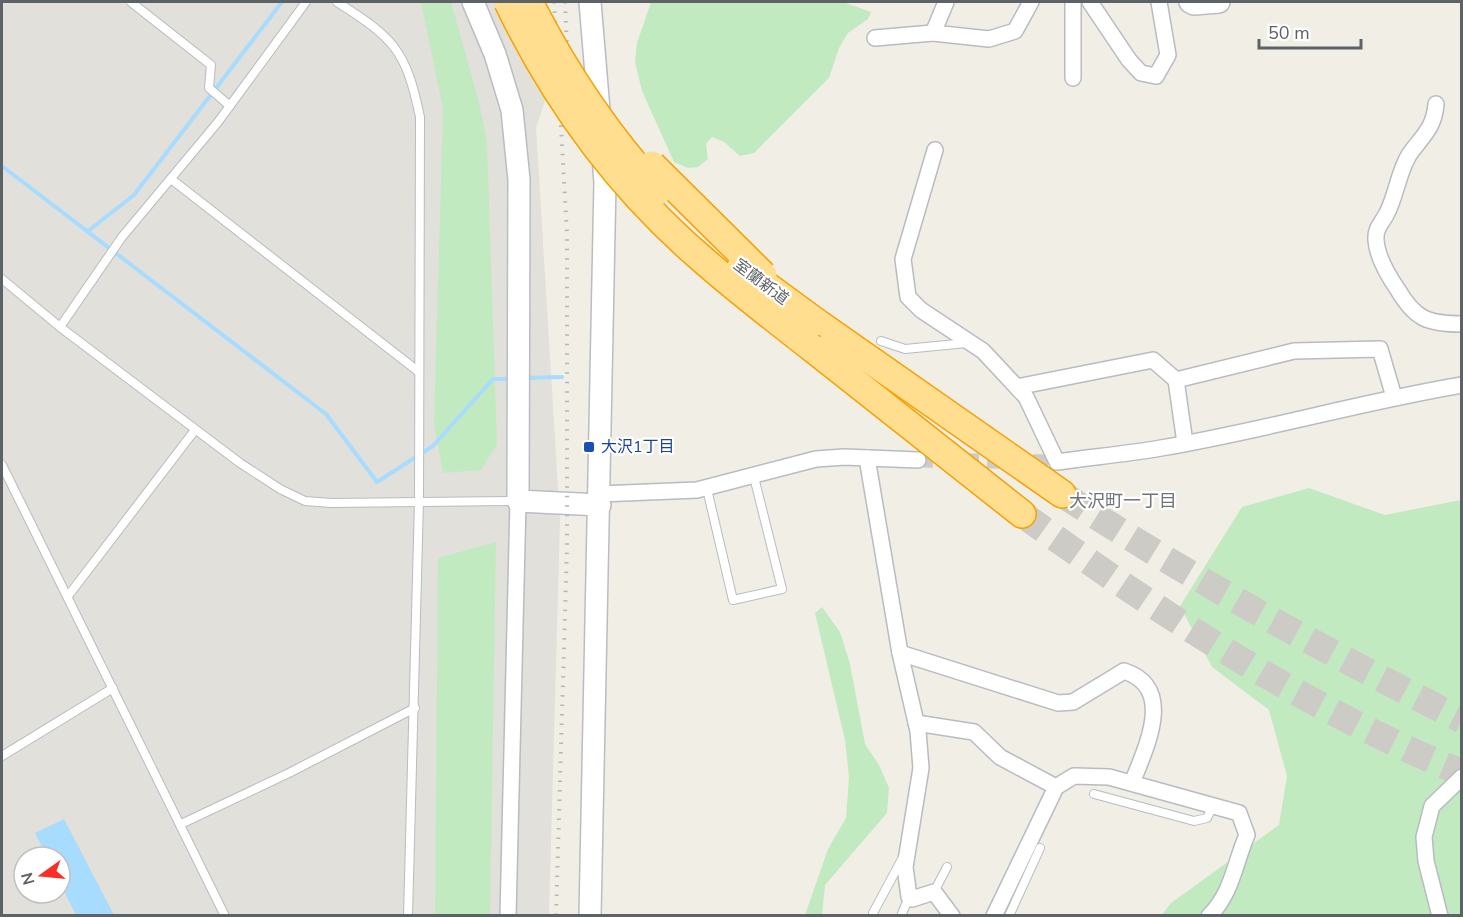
<svg xmlns="http://www.w3.org/2000/svg" width="1463" height="917" viewBox="0 0 1463 917" font-family="'Nunito Sans','Noto Sans JP',sans-serif">
<rect width="100%" height="100%" fill="#f1eee6"/>
<!-- industrial -->
<path fill="#e1e0da" fill-rule="evenodd" d="M2 2H536L548 91 536 128 560 520 549 915 2 916ZM24 857H60V893H24Z"/>
<!-- green -->
<g fill="#c2eac1">
<path d="M421 2H451L480 106 487 143 497 444 481 470 443 473 434 425 443 109Z"/>
<path d="M651 2H843L871 12 868 19 848 33 839 48 829 78 754 153 740 156 724 142 712 137 706 144 708 159 698 167 688 168 674 162 642 91 635 62 637 43Z"/>
<path d="M1309 488 1385 515 1461 500V915L1161 916 1171 903 1279 825 1287 776 1269 710 1212 667 1180 606 1242 507Z"/>
<path d="M496 542 490 915H435L438 558Z"/>
<path d="M822 607 840 632 850 664 865 744 879 765 889 788 887 813 825 885 822 915H805L828 849 846 818 849 777 845 740 815 613Z"/>
</g>
<!-- water -->
<path fill="#a8dcff" d="M64 819 114 915H76L60 883V857H47L35 833Z"/>
<g fill="none" stroke-linecap="round" stroke-linejoin="round">
<!-- stream -->
<g stroke="#a8dcff" stroke-width="4">
<path d="M2 166 326 414 377 482 433 446 493 379H510"/>
<path d="M88 231 134 195 282 2"/>
<path d="M524 378 562 377"/>
</g>
<!-- street-tunnel -->
<path stroke="#cccbc6" stroke-width="15" stroke-dasharray="15 8" stroke-linecap="butt" d="M918 460 1057 462"/>
<!-- highway-tunnel -->
<g stroke="#cccbc6" stroke-width="27" stroke-dasharray="27 14" stroke-linecap="butt">
<path d="M1062 494C1191 579 1324 650 1462 720"/>
<path d="M1022 514C1160 614 1304 707 1462 773"/>
</g>
<defs>
<g id="lane">
<path d="M131 2 211 65 209 88 230 106"/>
<path d="M337 2C394 38 406 50 420 117L419 501 408 916"/>
<path d="M171 179 419 372"/>
<path d="M2 279 60 327 240 463 280 489 305 501 331 503 517 501"/>
<path d="M60 327 122 237 218 122 306 2"/>
<path d="M881 341 905 349 967 343"/>
<path d="M2 465 225 916"/>
<path d="M707 489 733 600 782 589 754 477"/>
<path d="M68 596 195 430"/>
<path d="M2 756 113 688"/>
<path d="M1094 794 1194 821 1207 818 1213 806"/>
<path d="M181 824 289 773 415 708"/>
<path d="M934 892 947 867"/>
<path d="M873 913 902 859"/>
<path d="M901 916 909 897"/>
<path d="M1009 916 1040 848"/>
</g>
<g id="street">
<path d="M946 2 933 33 989 39 1015 31 1031 2"/>
<path d="M1073 2V78"/>
<path d="M1090 2 1129 60 1141 73 1156 76 1168 55 1159 2"/>
<path d="M875 38 933 33"/>
<path d="M1436 104C1434 129 1422 136 1409 155 1398 173 1396 197 1386 215 1381 224 1375 229 1376 240 1377 256 1389 277 1398 290 1415 319 1428 324 1462 324"/>
<path d="M935 150 903 259 908 297 921 310 983 351 1026 397 1057 462C1092 457 1127 454 1161 448 1262 431 1361 402 1462 385"/>
<path d="M1176 380 1185 443"/>
<path d="M1017 387 1153 360 1176 380 1294 351 1380 349 1394 397"/>
<path d="M867 458 900 653 918 731 921 768 905 867 909 897 912 899 934 892 952 916"/>
<path d="M600 494 697 490 816 459 844 457 918 460"/>
<path d="M900 653 1058 703 1073 702 1124 671C1176 688 1146 747 1132 783"/>
<path d="M916 723 974 732 1000 757 1056 787"/>
<path d="M508 916 518 501"/>
<path d="M994 916 1056 787 1074 776 1109 777 1239 813 1247 835C1235 862 1232 894 1209 916"/>
<path d="M1440 916 1426 861 1424 837 1432 806 1462 777"/>
</g>
<g id="secondary">
<path d="M473 2 495 54 512 110 519 180 518 501 600 505"/>
<path d="M1190 2 1194 4 1219 2"/>
<path d="M590 916 605 182 590 2"/>
</g>
<g id="highway">
<path d="M816 322 1062 494"/>
<path d="M812 348 1022 514"/>
</g>
</defs>
<!-- lane casing -->
<use href="#lane" stroke="#b8bcc0" stroke-width="10"/>
<!-- street casing -->
<use href="#street" stroke="#b8bcc0" stroke-width="18"/>
<!-- secondary casing -->
<use href="#secondary" stroke="#b9bdc3" stroke-width="24"/>
<!-- highway casing -->
<use href="#highway" stroke="#f7a100" stroke-width="30"/>
<!-- lane -->
<use href="#lane" stroke="#fff" stroke-width="8"/>
<!-- street -->
<use href="#street" stroke="#fff" stroke-width="15"/>
<!-- secondary -->
<use href="#secondary" stroke="#fff" stroke-width="21"/>
<!-- highway -->
<use href="#highway" stroke="#ffdf8f" stroke-width="27"/>
<!-- rail -->
<g stroke="#b5b6b7" stroke-width="4" stroke-dasharray="1.5 8" stroke-linecap="butt">
<path d="M554 2 567 234V546L556 916"/>
<path d="M565 2 570 121"/>
</g>
<defs>
<g id="highway-bridge">
<path d="M508 2C555 100 619 188 702 259 737 290 775 319 812 348"/>
<path d="M529 2C564 71 605 133 658 191"/>
<path d="M652 165 763 275"/>
<path d="M741 267 816 322"/>
</g>
</defs>
<!-- highway-bridge casing -->
<use href="#highway-bridge" stroke="#f7a100" stroke-width="30" stroke-linecap="butt"/>
<!-- highway-bridge -->
<use href="#highway-bridge" stroke="#ffdf8f" stroke-width="27"/>
</g>
<!-- markers -->
<rect fill="#1a4fb4" stroke="#fff" stroke-width="2" x="583" y="441" width="12" height="12" rx="3"/>
<g text-anchor="middle" dominant-baseline="central" stroke-width="4.5" stroke-linejoin="round" paint-order="stroke">
<!-- street labels -->
<g font-size="16" fill="#5d6267" stroke="#fff">
<text transform="translate(761 282) rotate(37)">室蘭新道</text>
</g>
<!-- transit labels -->
<g font-size="16" fill="#164399" stroke="#fff" text-anchor="start">
<text x="601" y="447">大沢1丁目</text>
</g>
<!-- neighbourhood labels -->
<g font-size="18" fill="#6e7479" stroke="#fff">
<text x="1123" y="501">大沢町一丁目</text>
</g>
</g>
<!-- border -->
<rect width="1463" height="917" fill="none" stroke="#5d6267" stroke-width="6"/>
<!-- north arrow -->
<g transform="translate(42 875) rotate(255)"><circle r="28" fill="#ffffff" stroke="#bec0c2" stroke-width="1.5"/>
<path d="M0-4.5L10 22L0 15L-10 22Z" fill="#f72f26"/>
<text y="-9" font-size="16" font-weight="bold" text-anchor="middle" fill="#5d6267">N</text>
</g>
<!-- scale -->
<path d="M1259 39v9h102v-9" fill="none" stroke="#5d6267" stroke-width="3"/>
<text x="1268" y="39" font-size="18" fill="#5d6267" stroke="#ffffff" stroke-width="4.5" paint-order="stroke">50 m</text>
</svg>
